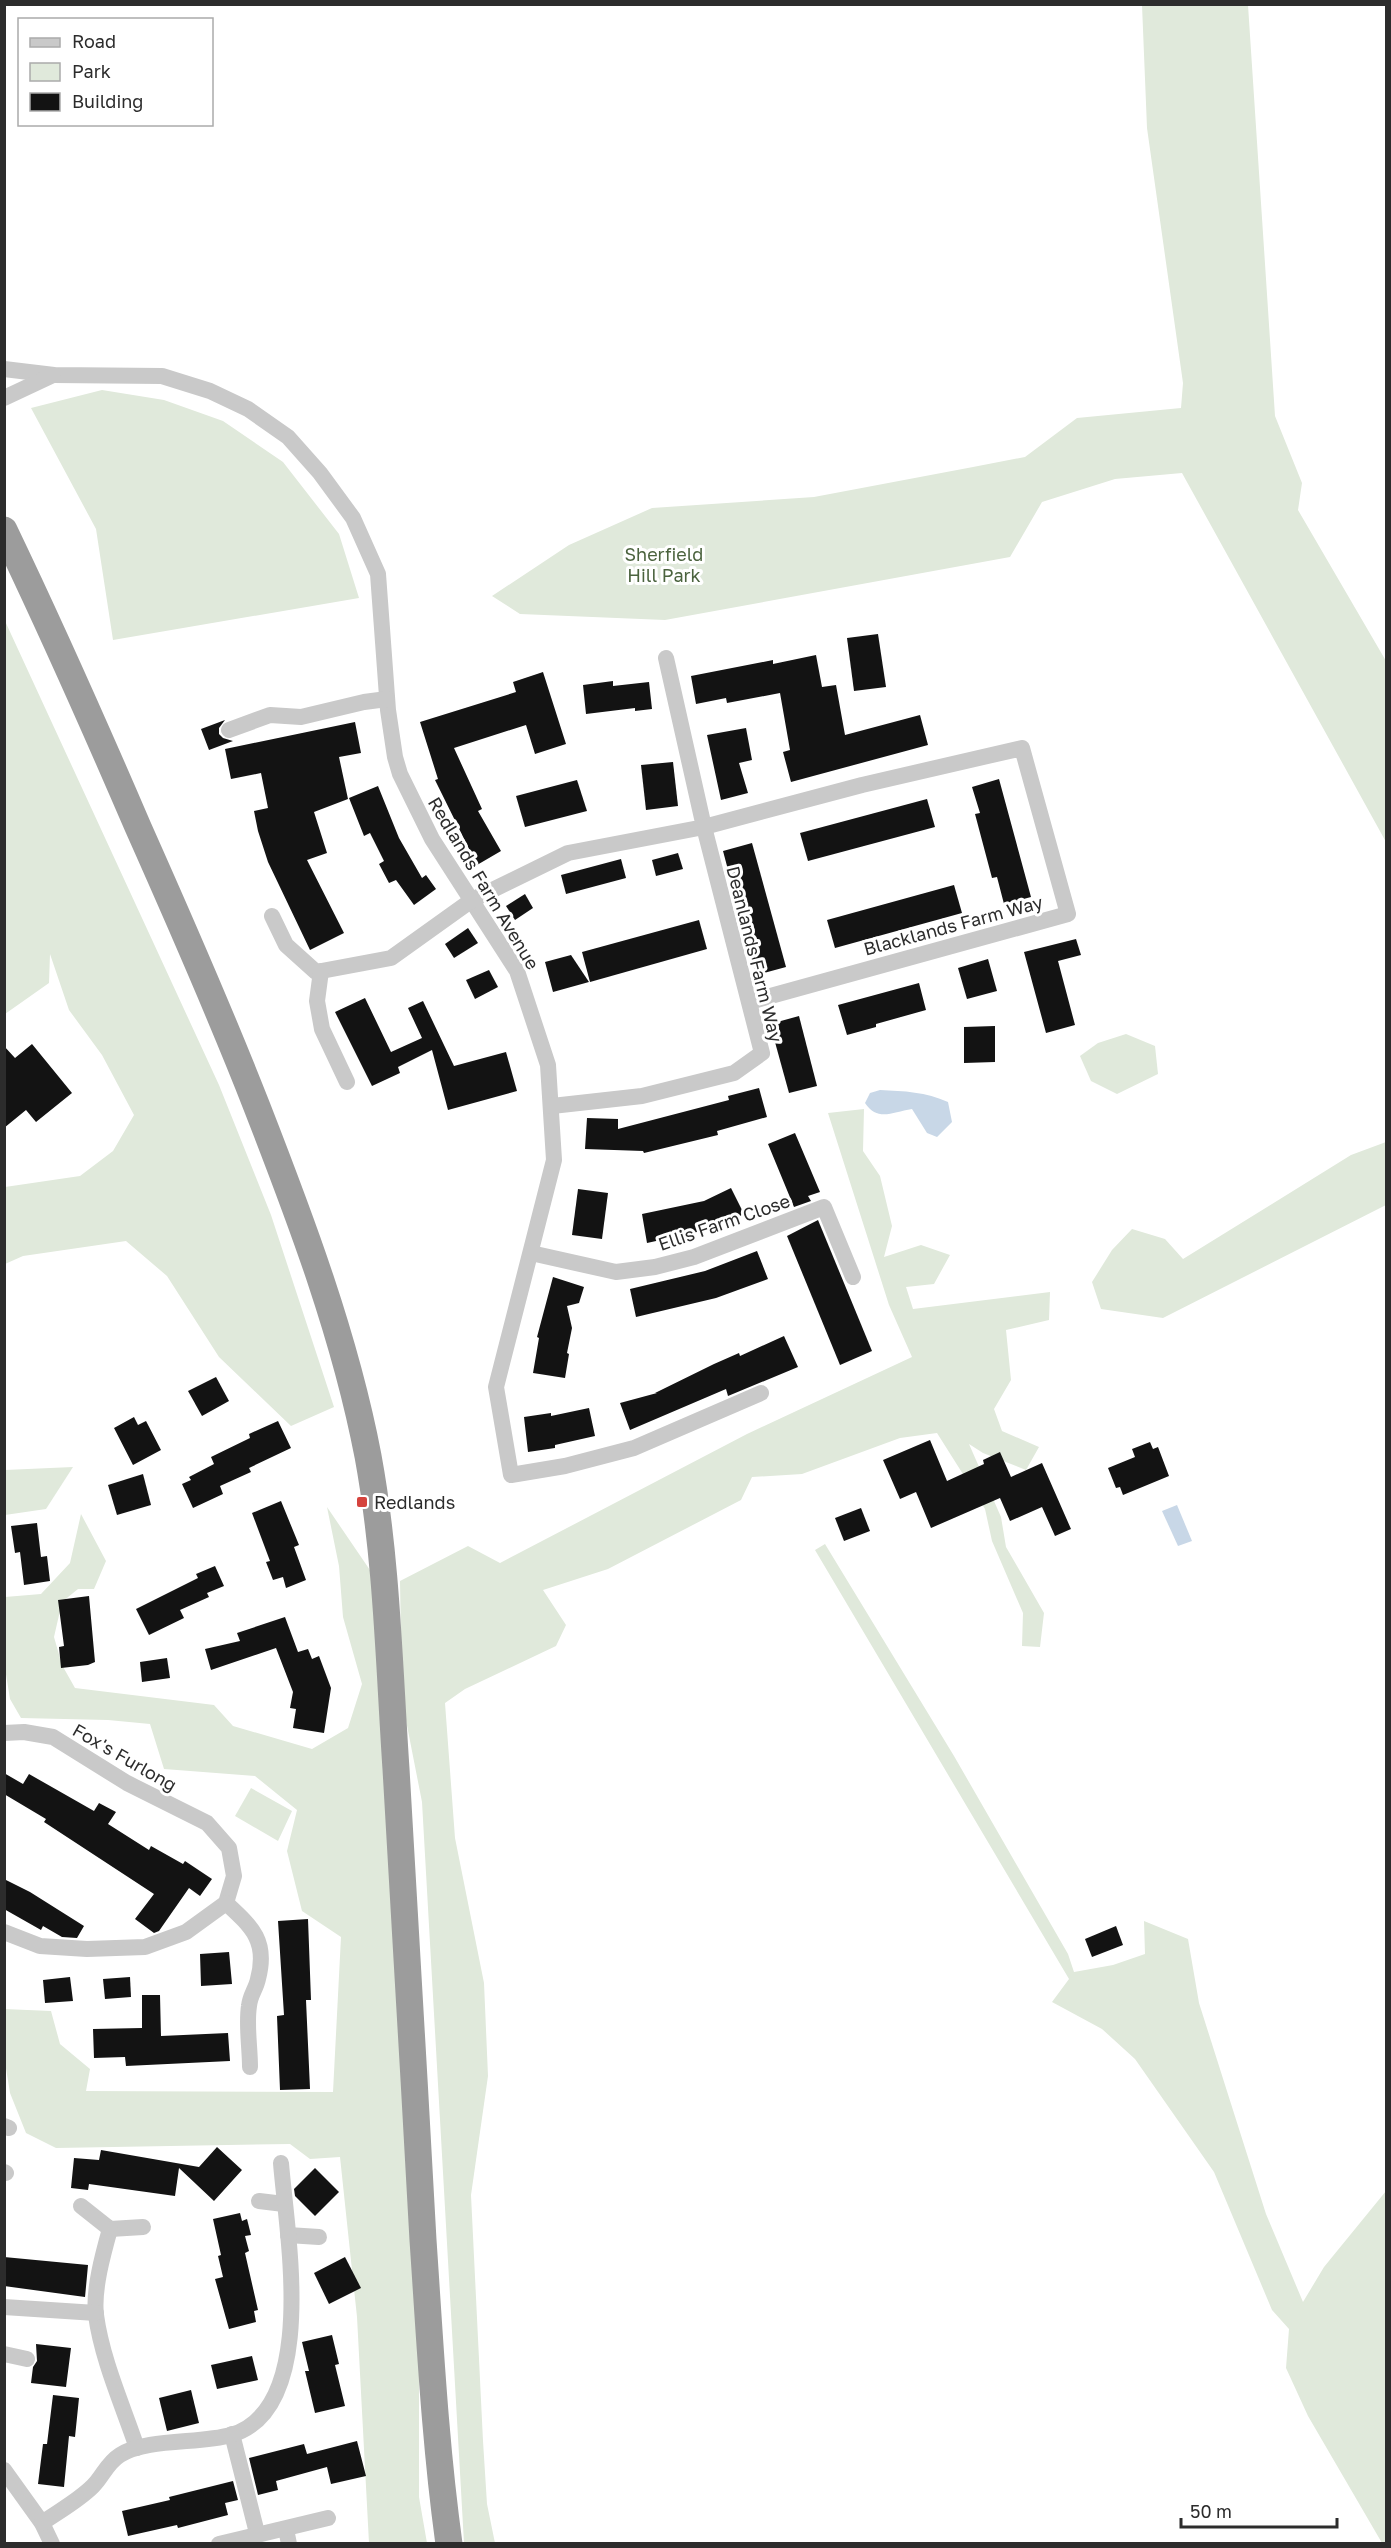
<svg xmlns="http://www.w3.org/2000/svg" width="1391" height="2548" viewBox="0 0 1391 2548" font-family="'Golos Text',sans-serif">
<rect width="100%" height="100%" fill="#fff"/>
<!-- green -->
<g fill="#e0e9db">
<path d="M1142 5H1248L1275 416 1302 483 1298 510 1386 661V842L1182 473 1115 479 1042 502 1010 557 665 620 520 614 492 596 569 545 652 508 814 497 973 467 1025 457 1077 418 1181 408 1183 383 1147 128Z"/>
<path d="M102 390 164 400 223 421 283 462 339 534 359 598 113 640 96 529 31 408Z"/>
<path d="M5 621 219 1085 271 1215 334 1407 291 1426 219 1357 167 1276 126 1241 23 1256 5 1264V1187L80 1176 113 1151 134 1115 102 1055 69 1010 50 954 49 983 5 1014Z"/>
<path d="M1126 1034 1155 1046 1158 1074 1117 1094 1091 1081 1080 1056 1098 1043Z"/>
<path d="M864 1109 863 1151 880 1176 892 1226 884 1257 921 1245 950 1255 934 1284 906 1287 913 1309 1050 1292 1049 1320 1006 1330 1011 1380 994 1409 1002 1431 1039 1447 1026 1470 983 1453 969 1444 1001 1517 1006 1547 1044 1613 1040 1647 1022 1646 1023 1613 992 1541 985 1509 937 1433 900 1438 802 1474 752 1477 741 1500 608 1569 543 1590 566 1625 556 1646 465 1689 445 1703 455 1838 484 1983 488 2076 471 2195 483 2441 487 2504 495 2543H464L422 1802 402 1700 400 1581 468 1546 500 1563 747 1434 912 1357 889 1305 828 1113Z"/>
<path d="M1386 1142V1205L1163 1318 1101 1309 1092 1282 1112 1250 1132 1229 1165 1239 1183 1259 1351 1155Z"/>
<path d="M73 1467 46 1509 5 1515V1470Z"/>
<path d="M327 1507 374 1576 419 2363V2497L427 2543H369L357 2317 340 2157 310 2159 290 2144 56 2148 26 2133 10 2093 5 2062 4 2009 51 2011 60 2044 90 2069 86 2091 333 2092 341 1937 302 1911 287 1851 297 1810 255 1776 164 1769 150 1724 108 1720 21 1718 10 1699 4 1662 5 1597 41 1594 70 1563 81 1514 106 1561 94 1589H78L62 1602 54 1637 62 1665 75 1688 214 1705 233 1726 312 1749 348 1728 362 1684 343 1617 339 1566Z"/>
<path d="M825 1544 954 1756 1068 1954 1074 1972 1113 1965 1145 1954 1144 1921 1188 1939 1199 2003 1266 2214 1303 2302 1324 2267 1386 2191V2543H1382L1308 2416 1286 2368 1289 2329 1272 2310 1214 2172 1135 2059 1102 2029 1052 2002 1069 1979 815 1550Z"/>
<path d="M251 1788 292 1811 278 1841 235 1816Z"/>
</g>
<!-- water -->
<g fill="#c8d7e7">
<path d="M880 1090C904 1091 926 1092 948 1102L952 1122 937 1137 927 1133 912 1109C892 1112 878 1122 865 1103L870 1093Z"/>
<path d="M1177 1505 1192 1541 1178 1546 1162 1511Z"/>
</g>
<!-- building -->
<g fill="#131313">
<path d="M878 634 886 687 854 691 847 638Z"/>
<path d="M816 655 822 687 836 685 845 735 920 715 928 745 791 782 783 752 790 750 780 693 727 703 726 698 696 704 691 676 773 660V664Z"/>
<path d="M543 672 566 744 535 754 526 725 454 748 482 809 478 811 501 851 477 865 435 780 438 779 420 722 516 692 513 682Z"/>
<path d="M613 681V686L649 682 652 709 635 711V708L586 714 583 685Z"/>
<path d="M225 720 219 728V734L223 738 233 741 209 750 201 729Z"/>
<path d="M355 722 361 753 339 757 348 799 314 812 327 853 307 860 344 933 310 950 268 862 258 831 254 811 268 808 261 773 231 779 225 749Z"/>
<path d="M746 728 752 760 739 763 748 793 721 800 707 735Z"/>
<path d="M673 762 678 806 646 810 641 765Z"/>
<path d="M999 779 1031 897 1004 904 997 877 992 878 975 814 980 813 972 787Z"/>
<path d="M577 780 587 811 525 827 516 796Z"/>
<path d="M378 786 399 838 422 878 426 875 436 889 414 905 396 880 389 883 379 864 384 861 370 833 364 836 349 798Z"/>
<path d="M927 799 935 827 808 861 800 833Z"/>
<path d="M752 843 786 967 756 975 723 851Z"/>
<path d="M678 853 683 869 656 876 652 860Z"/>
<path d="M621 859 626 878 566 894 561 875Z"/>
<path d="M954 885 962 913 835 948 827 920Z"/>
<path d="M525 894 533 908 515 920 506 906Z"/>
<path d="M699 920 707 949 590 982 582 952Z"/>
<path d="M468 928 478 943 454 958 445 944Z"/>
<path d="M1076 939 1081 955 1058 961 1075 1025 1046 1033 1024 952Z"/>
<path d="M571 955 589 982 553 992 545 962Z"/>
<path d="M988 959 997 991 967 999 958 968Z"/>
<path d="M489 970 498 987 475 999 466 980Z"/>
<path d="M919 983 926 1010 876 1024V1027L847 1035 838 1005Z"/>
<path d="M365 998 391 1052 422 1038 408 1008 423 1001 454 1066 506 1052 517 1091 448 1110 432 1050 398 1067 400 1073 372 1086 335 1012Z"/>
<path d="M799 1016 817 1086 789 1093 770 1024Z"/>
<path d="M995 1026V1062L964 1063V1027Z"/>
<path d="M32 1044 72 1093 36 1122 26 1110 4 1128V1046L15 1058Z"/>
<path d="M759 1088 767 1117 717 1131 718 1135 644 1153 643 1151 585 1149 587 1118 618 1119V1129L729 1100 728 1096Z"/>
<path d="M795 1133 820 1192 808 1196 811 1201 794 1207 768 1144Z"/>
<path d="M731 1188 744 1214 715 1228 647 1243 642 1214 704 1201Z"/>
<path d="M578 1189 608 1193 602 1239 572 1235Z"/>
<path d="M818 1220 872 1351 840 1365 787 1236Z"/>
<path d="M757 1251 768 1279 716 1298 636 1317 630 1289 705 1271Z"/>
<path d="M553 1277 584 1287 579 1303 567 1306 572 1328 567 1353 569 1354 565 1378 533 1373 539 1338 537 1337Z"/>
<path d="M784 1336 798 1367 728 1396 726 1389 630 1430 620 1403 657 1393H655L714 1364 739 1353 740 1356Z"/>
<path d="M216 1377 229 1401 202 1416 188 1391Z"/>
<path d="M589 1408 595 1436 555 1445V1448L528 1452 524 1417 551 1413V1416Z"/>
<path d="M134 1417 138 1425 146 1421 161 1450 133 1465 114 1428Z"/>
<path d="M278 1421 291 1448 249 1468 251 1472 220 1486 223 1494 193 1508 182 1484 191 1480 189 1477 214 1464 211 1457 250 1438 249 1434Z"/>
<path d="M930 1440 947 1481 984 1464 983 1460 1000 1452 1011 1477 1042 1463 1071 1529 1055 1536 1042 1507 1010 1521 1000 1498 931 1528 916 1492 900 1499 883 1460Z"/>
<path d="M1150 1442 1153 1449 1158 1447 1169 1476 1123 1495 1120 1487 1116 1488 1108 1468 1135 1457 1132 1449Z"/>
<path d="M143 1474 151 1505 117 1515 108 1485Z"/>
<path d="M281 1501 299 1545 294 1547 306 1580 286 1588 283 1577 273 1580 266 1562 270 1561 252 1513Z"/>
<path d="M861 1508 870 1531 844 1541 835 1518Z"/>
<path d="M37 1523 41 1557 47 1556 50 1581 24 1585 20 1552 15 1553 11 1526Z"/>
<path d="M215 1566 224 1586 207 1593 209 1597 180 1610 184 1618 149 1635 136 1609 198 1578 196 1574Z"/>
<path d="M89 1596 95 1662 88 1665 61 1668 59 1647 64 1646 58 1600Z"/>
<path d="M285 1617 298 1652 308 1649 312 1659 319 1656 331 1688 324 1733 293 1728 296 1709 290 1708 293 1692 276 1648 211 1670 205 1649 240 1641 237 1633Z"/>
<path d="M167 1658 170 1678 142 1682 140 1662Z"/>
<path d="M4 1773 23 1784 29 1774 94 1811 99 1803 116 1812 108 1824 149 1850 151 1846 183 1864 185 1861 212 1879 200 1896 189 1888 159 1931 154 1933 135 1919 154 1894 44 1822 46 1819 4 1794Z"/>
<path d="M4 1879 30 1892 84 1926 77 1938 62 1937 43 1926 41 1930 4 1909Z"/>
<path d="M308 1919 311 2000H306L310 2089 280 2090 277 2016 284 2015 278 1921Z"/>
<path d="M1116 1926 1123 1945 1092 1957 1085 1939Z"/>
<path d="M229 1952 232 1984 201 1986 200 1954Z"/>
<path d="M70 1977 73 2001 45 2003 43 1980Z"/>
<path d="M130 1977 131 1997 105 1999 103 1979Z"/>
<path d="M142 1995H160L161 2036 228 2033 230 2061 126 2066 125 2057 94 2058 93 2029 142 2028Z"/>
<path d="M217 2147 242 2170 214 2201 179 2168 175 2196 89 2184 88 2190 71 2188 74 2158 99 2160 101 2150 199 2167Z"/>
<path d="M315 2168 339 2192 315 2216 295 2196 294 2189Z"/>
<path d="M240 2213 242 2221 247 2219 251 2235 245 2236 249 2251 245 2253 258 2310 254 2311 256 2322 229 2329 215 2279 223 2277 218 2256 221 2255 213 2219Z"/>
<path d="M4 2257 88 2265 85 2297 4 2286Z"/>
<path d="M345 2257 361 2288 329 2304 314 2273Z"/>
<path d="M332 2335 339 2364 335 2365 345 2406 315 2413 305 2371H309L302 2342Z"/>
<path d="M36 2344 71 2348 66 2387 31 2383 33 2367 37 2361Z"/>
<path d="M252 2356 258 2380 217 2389 211 2365Z"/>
<path d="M191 2390 199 2423 167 2431 159 2398Z"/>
<path d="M53 2395 79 2398 75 2437 69 2436 64 2487 38 2484 43 2444H47Z"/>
<path d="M357 2441 366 2476 331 2484 327 2467 276 2481 278 2490 258 2495 249 2458 304 2444 307 2454Z"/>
<path d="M233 2481 238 2500 225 2503 228 2515 178 2528 177 2525 128 2536 122 2511 170 2500 169 2497Z"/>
</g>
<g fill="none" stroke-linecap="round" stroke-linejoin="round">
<!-- minor -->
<g stroke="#c9c9c9" stroke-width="16">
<path d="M4 369 54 375 162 376 210 391 248 409 288 437 320 473 353 518 378 574 388 710 395 757 400 774 432 839 517 971 548 1065 554 1160 496 1387 511 1475 565 1466 634 1448 761 1393"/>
<path d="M4 398 53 375"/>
<path d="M229 730 270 715 301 717 364 702 387 699"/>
<path d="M272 916 286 945 316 972 391 958 472 900 568 853 704 827 666 658"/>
<path d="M321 971 317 1001 322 1029 347 1082"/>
<path d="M552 1106 642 1096 734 1073 762 1053 704 827 862 785 1022 748 1068 914 749 1002"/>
<path d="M531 1253 616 1272 655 1267 694 1257 824 1207 853 1277"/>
<path d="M4 1733 24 1732 53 1737 127 1783 207 1823 229 1848 234 1876 226 1903 186 1932 145 1947 87 1949 40 1946 4 1932"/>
<path d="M226 1903C252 1927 268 1941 258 1979 256 1989 250 1995 249 2006 246 2025 250 2047 250 2067"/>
<path d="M4 2126 9 2128"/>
<path d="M4 2172 6 2173"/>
<path d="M259 2201 284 2204"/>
<path d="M81 2206 110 2229 143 2227"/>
<path d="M110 2229C103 2254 93 2290 96 2315 102 2360 123 2406 137 2448"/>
<path d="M288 2235 319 2237"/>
<path d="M4 2307 96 2313"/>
<path d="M4 2354 27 2359"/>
<path d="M232 2434 257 2533"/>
<path d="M4 2470 42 2523 52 2544"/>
<path d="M42 2523C59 2511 78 2501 93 2486 103 2476 107 2463 120 2455 147 2438 200 2444 231 2435 320 2409 286 2230 281 2163"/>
<path d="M286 2529 289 2544"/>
<path d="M219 2544 328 2518"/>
</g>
<!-- trunk -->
<path stroke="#9c9c9c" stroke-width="27" d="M4 530C51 628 95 727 138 827 179 919 220 1012 257 1107 301 1220 345 1336 368 1456 387 1559 389 1665 396 1769 406 1926 414 2083 423 2240 430 2342 435 2443 449 2544"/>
</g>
<!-- markers -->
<rect fill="#d5433d" stroke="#fff" stroke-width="2" x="356" y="1496" width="12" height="12" rx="3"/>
<g text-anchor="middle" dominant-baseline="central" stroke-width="6" stroke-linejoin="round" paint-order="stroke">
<!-- park labels -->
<g font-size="18" fill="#4b633e" stroke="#fff">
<text x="664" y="554">Sherfield<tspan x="664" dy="21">Hill Park</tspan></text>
</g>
<!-- street labels -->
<g font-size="18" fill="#2c2c2c" stroke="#fff">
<text transform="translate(484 883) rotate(59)">Redlands Farm Avenue</text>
<text transform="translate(953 925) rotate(-15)">Blacklands Farm Way</text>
<text transform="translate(755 954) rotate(76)">Deanlands Farm Way</text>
<text transform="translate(724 1222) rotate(-19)">Ellis Farm Close</text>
<text transform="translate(125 1757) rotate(30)">Fox's Furlong</text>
</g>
<!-- poi labels -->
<g font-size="18" fill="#2c2c2c" stroke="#fff" text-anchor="start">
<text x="374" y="1502">Redlands</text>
</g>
</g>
<!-- border -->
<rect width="1391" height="2548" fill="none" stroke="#2c2c2c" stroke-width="12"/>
<!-- legend -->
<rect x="18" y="18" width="195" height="108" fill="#ffffff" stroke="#ababab" stroke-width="1.5"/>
<rect x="30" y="38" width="30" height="9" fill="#c9c9c9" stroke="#ababab" stroke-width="1.5"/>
<text x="72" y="48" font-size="18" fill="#2c2c2c">Road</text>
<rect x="30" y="63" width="30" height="18" fill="#e0e9db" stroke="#ababab" stroke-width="1.5"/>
<text x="72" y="78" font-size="18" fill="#2c2c2c">Park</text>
<rect x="30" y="93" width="30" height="18" fill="#131313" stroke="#ababab" stroke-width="1.5"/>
<text x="72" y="108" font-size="18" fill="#2c2c2c">Building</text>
<!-- scale -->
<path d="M1181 2518v9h156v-9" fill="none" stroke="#2c2c2c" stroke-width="3"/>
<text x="1190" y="2518" font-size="18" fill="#2c2c2c" stroke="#ffffff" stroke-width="4.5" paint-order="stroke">50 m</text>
</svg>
